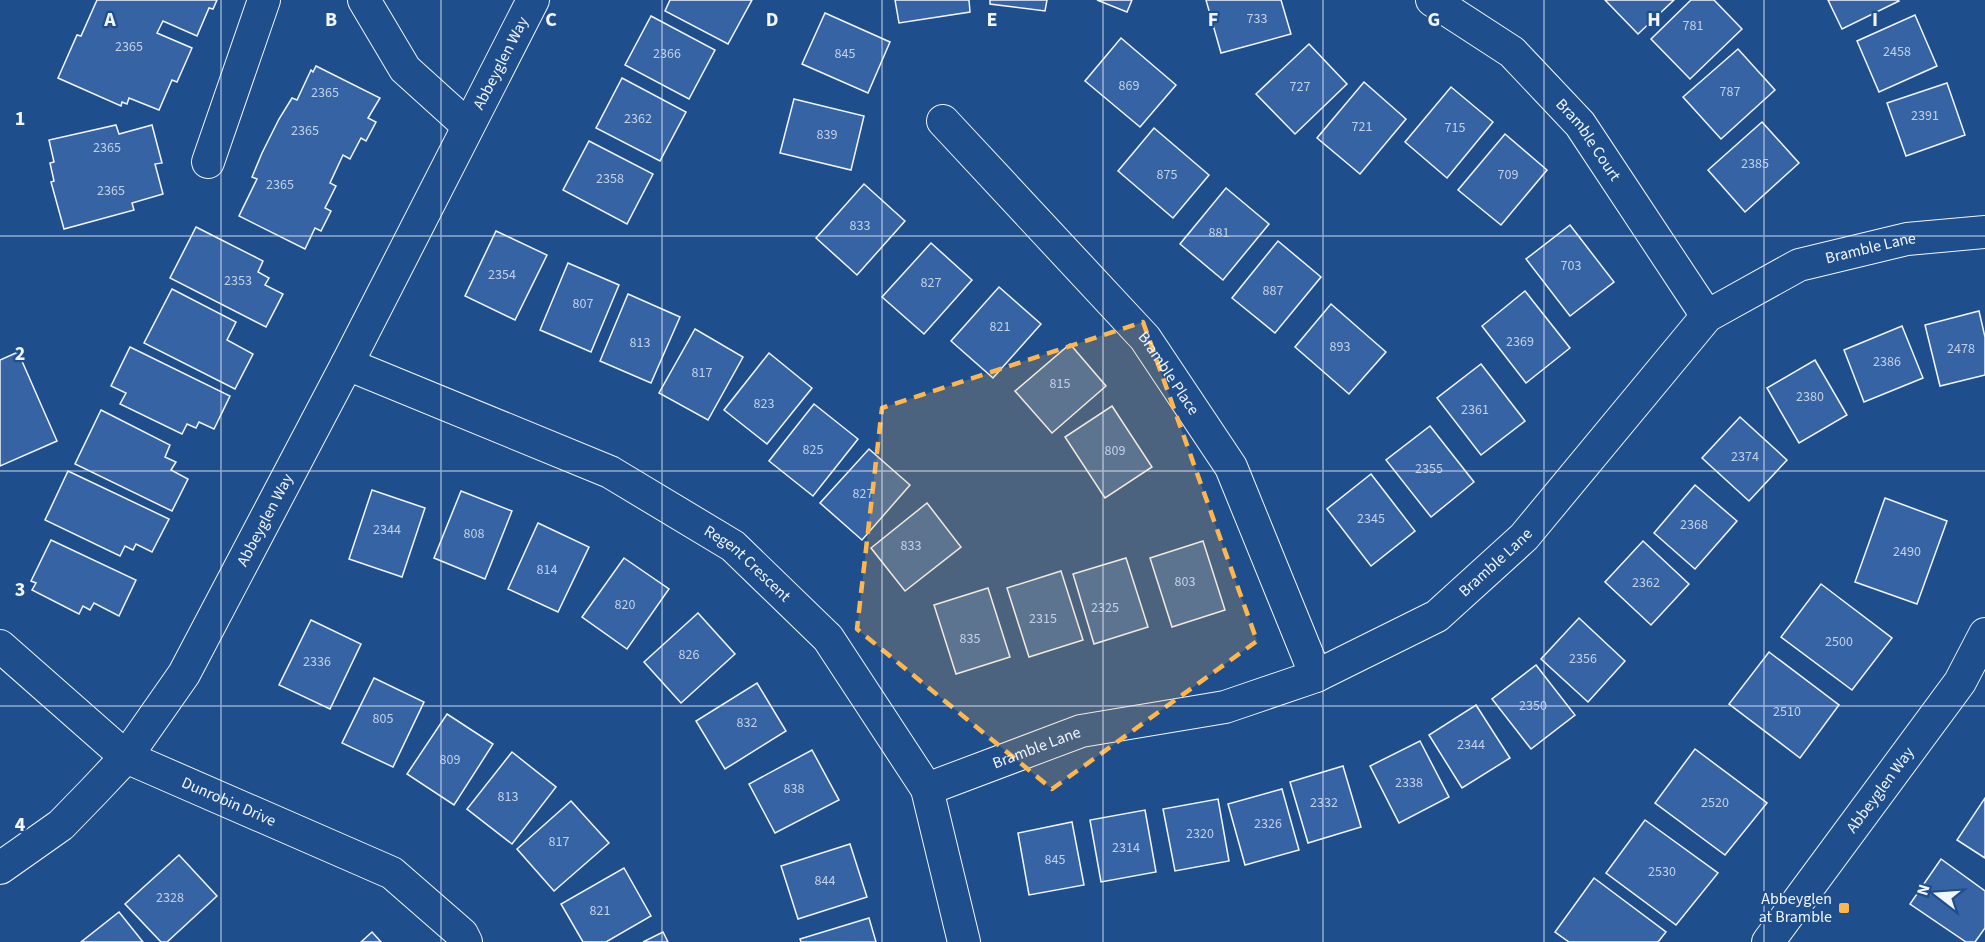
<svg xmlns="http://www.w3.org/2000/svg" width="1985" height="942" viewBox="0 0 1985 942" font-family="'Source Sans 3',sans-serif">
<rect width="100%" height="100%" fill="#1f4e8c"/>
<!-- building -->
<g fill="#3563a3" stroke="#f2f6ff" stroke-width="1.5">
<path d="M97 0H217L213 9 209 8 197 36 163 21 157 33 192 48 177 82 172 80 159 110 129 98 127 104 122 102 121 106 58 78 77 35 81 36Z"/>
<path d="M670 0H752L728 44 665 11Z"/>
<path d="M895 0H969L970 12 899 23Z"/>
<path d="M990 0H1047L1045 11 990 4Z"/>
<path d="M1097 0H1132L1127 12Z"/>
<path d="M1206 0H1281L1291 34 1221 53Z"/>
<path d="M1605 0H1674L1638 34Z"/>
<path d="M1691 0H1714L1742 29 1690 79 1651 39Z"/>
<path d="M1828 0H1898L1899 1 1842 29Z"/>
<path d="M825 13 890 42 868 93 802 64Z"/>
<path d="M1915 15 1937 66 1879 92 1857 41Z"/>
<path d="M651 16 715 50 689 99 625 65Z"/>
<path d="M1121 38 1176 85 1140 127 1085 81Z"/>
<path d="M1309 44 1347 84 1295 134 1256 94Z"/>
<path d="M1738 49 1775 90 1721 139 1683 97Z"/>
<path d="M316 66 380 98 368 118 376 122 366 141 361 138 350 159 343 155 330 183 336 186 325 208 331 211 321 231 315 228 305 249 239 216 257 179 252 177 262 153 279 119 292 98 297 100 311 70 313 72Z"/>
<path d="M622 78 686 112 660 161 596 128Z"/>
<path d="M1364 82 1406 119 1360 174 1317 138Z"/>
<path d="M1947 83 1965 135 1906 156 1887 103Z"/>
<path d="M1451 87 1493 122 1447 178 1405 142Z"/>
<path d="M794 99 864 116 851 170 780 153Z"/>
<path d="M1762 122 1799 163 1745 212 1708 170Z"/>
<path d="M116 125 119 134 152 125 162 163 155 164 163 194 132 203 134 210 64 229 51 182 54 181 50 163 54 162 49 140Z"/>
<path d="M1154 128 1209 175 1173 218 1118 171Z"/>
<path d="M1505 134 1547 170 1501 225 1458 190Z"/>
<path d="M589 141 653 174 627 224 563 190Z"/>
<path d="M864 184 905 221 857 275 816 238Z"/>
<path d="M1226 188 1269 224 1223 280 1180 244Z"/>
<path d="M1570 225 1614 282 1570 316 1526 259Z"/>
<path d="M196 227 263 261 258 272 269 278 265 285 283 294 266 327 170 278Z"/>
<path d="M496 231 547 255 515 320 465 296Z"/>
<path d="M1278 241 1321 277 1275 333 1232 298Z"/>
<path d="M931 243 972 280 924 334 882 297Z"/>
<path d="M568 263 619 285 591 352 540 330Z"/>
<path d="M999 287 1041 324 993 378 951 341Z"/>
<path d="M172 289 236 322 227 340 253 354 235 389 144 343Z"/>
<path d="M1525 291 1570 348 1526 383 1482 326Z"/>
<path d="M628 294 680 317 651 383 600 361Z"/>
<path d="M1331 304 1386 352 1349 394 1295 347Z"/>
<path d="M1979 311 1985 337V375L1940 386 1925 325Z"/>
<path d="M1902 326 1923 378 1864 402 1844 350Z"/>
<path d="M695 329 743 357 708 420 659 393Z"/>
<path d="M1070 344 1106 386 1052 433 1015 391Z"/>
<path d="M130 347 230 396 214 429 199 422 196 428 187 424 182 434 120 404 126 393 111 386Z"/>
<path d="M18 352 57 441 0 466V360Z"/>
<path d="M769 353 812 388 767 444 724 410Z"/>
<path d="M1815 360 1847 415 1799 443 1767 388Z"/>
<path d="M1481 364 1525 421 1481 455 1437 398Z"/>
<path d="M814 404 858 439 813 496 769 461Z"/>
<path d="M1112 406 1152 467 1105 498 1065 437Z"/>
<path d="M101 410 170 445 165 457 176 462 171 470 188 479 172 511 75 464Z"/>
<path d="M1740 417 1787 460 1749 501 1702 458Z"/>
<path d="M1430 426 1474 482 1431 517 1386 460Z"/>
<path d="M869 449 910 485 862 540 820 503Z"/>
<path d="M68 471 169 519 152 552 136 544 133 550 125 546 120 556 45 520Z"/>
<path d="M1371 474 1415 531 1371 566 1327 509Z"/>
<path d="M1695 485 1737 521 1695 569 1654 533Z"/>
<path d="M372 490 425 508 402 577 349 559Z"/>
<path d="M461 491 512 511 485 579 434 558Z"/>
<path d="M1885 498 1947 521 1917 604 1855 582Z"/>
<path d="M927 503 961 547 905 591 871 548Z"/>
<path d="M538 523 589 547 558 612 508 589Z"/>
<path d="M51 540 136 580 119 616 94 603 90 610 83 606 79 614 32 590 36 583 31 581Z"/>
<path d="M1203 541 1225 610 1172 627 1150 558Z"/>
<path d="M1643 541 1689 584 1651 625 1605 582Z"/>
<path d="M624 558 669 589 627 649 582 617Z"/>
<path d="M1126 558 1148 627 1094 644 1073 574Z"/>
<path d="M1061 571 1083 640 1029 657 1007 588Z"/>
<path d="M1821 584 1892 638 1852 690 1781 637Z"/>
<path d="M988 588 1010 657 956 674 934 605Z"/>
<path d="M698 613 735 654 681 703 644 662Z"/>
<path d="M1579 618 1625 661 1588 702 1541 659Z"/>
<path d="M311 620 361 644 330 709 279 685Z"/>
<path d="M1769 652 1839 705 1800 758 1729 704Z"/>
<path d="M1536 665 1575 715 1531 749 1492 699Z"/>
<path d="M374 678 424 702 393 767 342 743Z"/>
<path d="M757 683 786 731 725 769 696 721Z"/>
<path d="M1476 705 1510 758 1462 788 1429 735Z"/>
<path d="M447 714 493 744 454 805 407 774Z"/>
<path d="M1420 741 1449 797 1399 823 1370 766Z"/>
<path d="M1695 749 1767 803 1725 855 1655 803Z"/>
<path d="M812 750 839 800 775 833 749 784Z"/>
<path d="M512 752 556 787 512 844 467 809Z"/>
<path d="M1343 766 1361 827 1308 843 1290 782Z"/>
<path d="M1282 789 1299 850 1245 865 1228 804Z"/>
<path d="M1985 798V858L1957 840Z"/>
<path d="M1218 799 1229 861 1175 871 1163 809Z"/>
<path d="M571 801 609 843 554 891 517 849Z"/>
<path d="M1145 810 1156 872 1101 882 1090 820Z"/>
<path d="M1645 820 1718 873 1676 925 1606 873Z"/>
<path d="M1072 822 1084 885 1029 895 1018 833Z"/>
<path d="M850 844 867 897 798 919 781 866Z"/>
<path d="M179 855 217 896 167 942H161L125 904Z"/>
<path d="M1941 859 1985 891V928L1975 942H1966L1910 904Z"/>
<path d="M624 868 651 916 606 942H583L561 904Z"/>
<path d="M1594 878 1666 932 1658 942H1569L1555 932Z"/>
<path d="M119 912 143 942H81Z"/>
<path d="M869 918 876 942H801L800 939Z"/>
<path d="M372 932 381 942H361Z"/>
<path d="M663 932 668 942H643Z"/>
</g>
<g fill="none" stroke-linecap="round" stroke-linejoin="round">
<defs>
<g id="minor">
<path d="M364 0 405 69 468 126"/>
<path id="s1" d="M1432 0 1512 52 1580 124 1707 316"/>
<path id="s2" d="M943 121 1145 338 1231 467 1316 676"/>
<path d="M208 162 264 0"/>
<path id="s3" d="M347 364 610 472 733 546 828 638 927 789 964 942"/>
<path id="s4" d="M0 646 126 757 392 873 462 934 466 942"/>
<path id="s5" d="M927 789 1081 731 1225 707 1316 676 1437 616 1524 537 1707 316 1799 265 1907 239 1985 232"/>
<path id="s6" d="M0 868 61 825 94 791 126 757 184 674 347 364 533 0"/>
<path id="s7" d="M1768 942 1960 682 1985 634"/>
</g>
</defs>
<!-- minor casing -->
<use href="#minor" stroke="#f2f6ff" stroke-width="34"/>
<!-- minor -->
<use href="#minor" stroke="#1f4e8c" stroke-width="32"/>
</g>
<!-- marked area -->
<path fill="#ffb74d" fill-opacity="0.2" stroke="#ffb74d" stroke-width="4.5" stroke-dasharray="12 8" stroke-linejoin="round" d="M1143 322 1257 641 1052 789 857 629 882 408Z"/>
<!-- grid -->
<path fill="none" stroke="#f2f6ff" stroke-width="1.5" stroke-opacity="0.55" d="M221 0V942M441 0V942M662 0V942M882 0V942M1103 0V942M1323 0V942M1544 0V942M1764 0V942M0 236H1985M0 471H1985M0 706H1985"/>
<!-- markers -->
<rect fill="#ffb74d" stroke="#1f4e8c" stroke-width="2" x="1838" y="902" width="12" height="12" rx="3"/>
<g text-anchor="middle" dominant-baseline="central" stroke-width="4.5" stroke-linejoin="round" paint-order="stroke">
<!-- number labels -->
<g font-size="14" fill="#c3d1e8">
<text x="1257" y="19">733</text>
<text x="1693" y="26">781</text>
<text x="129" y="47">2365</text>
<text x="1897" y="52">2458</text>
<text x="667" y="54">2366</text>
<text x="845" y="54">845</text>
<text x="1129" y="86">869</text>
<text x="1300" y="87">727</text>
<text x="1730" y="92">787</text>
<text x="325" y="93">2365</text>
<text x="1925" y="116">2391</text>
<text x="638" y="119">2362</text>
<text x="1362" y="127">721</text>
<text x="1455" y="128">715</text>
<text x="305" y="131">2365</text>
<text x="827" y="135">839</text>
<text x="107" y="148">2365</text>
<text x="1755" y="164">2385</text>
<text x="1167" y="175">875</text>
<text x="1508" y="175">709</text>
<text x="610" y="179">2358</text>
<text x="280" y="185">2365</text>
<text x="111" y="191">2365</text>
<text x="860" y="226">833</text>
<text x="1219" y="233">881</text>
<text x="1571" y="266">703</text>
<text x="502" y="275">2354</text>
<text x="238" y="281">2353</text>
<text x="931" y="283">827</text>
<text x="1273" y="291">887</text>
<text x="583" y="304">807</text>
<text x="1000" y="327">821</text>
<text x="1520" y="342">2369</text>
<text x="640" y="343">813</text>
<text x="1340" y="347">893</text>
<text x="1961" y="349">2478</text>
<text x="1887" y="362">2386</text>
<text x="702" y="373">817</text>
<text x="1060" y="384">815</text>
<text x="1810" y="397">2380</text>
<text x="764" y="404">823</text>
<text x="1475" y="410">2361</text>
<text x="813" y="450">825</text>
<text x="1115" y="451">809</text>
<text x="1745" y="457">2374</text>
<text x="1429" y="469">2355</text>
<text x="863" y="494">827</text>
<text x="1371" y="519">2345</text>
<text x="1694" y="525">2368</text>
<text x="387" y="530">2344</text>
<text x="474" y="534">808</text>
<text x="911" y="546">833</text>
<text x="1907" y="552">2490</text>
<text x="547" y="570">814</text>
<text x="1185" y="582">803</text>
<text x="1646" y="583">2362</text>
<text x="625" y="605">820</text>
<text x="1105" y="608">2325</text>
<text x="1043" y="619">2315</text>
<text x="970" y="639">835</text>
<text x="1839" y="642">2500</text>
<text x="689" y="655">826</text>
<text x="1583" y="659">2356</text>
<text x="317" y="662">2336</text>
<text x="1533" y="706">2350</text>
<text x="1787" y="712">2510</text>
<text x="383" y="719">805</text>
<text x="747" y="723">832</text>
<text x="1471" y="745">2344</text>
<text x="450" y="760">809</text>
<text x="1409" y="783">2338</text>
<text x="794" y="789">838</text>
<text x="508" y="797">813</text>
<text x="1324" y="803">2332</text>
<text x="1715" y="803">2520</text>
<text x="1268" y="824">2326</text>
<text x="1200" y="834">2320</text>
<text x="559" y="842">817</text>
<text x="1126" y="848">2314</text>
<text x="1055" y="860">845</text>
<text x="1662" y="872">2530</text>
<text x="825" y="881">844</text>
<text x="170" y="898">2328</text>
<text x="600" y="911">821</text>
</g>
<!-- street labels -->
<g font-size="16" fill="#f2f6ff" stroke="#1f4e8c">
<text stroke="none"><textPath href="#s6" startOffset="958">Abbeyglen Way</textPath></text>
<text stroke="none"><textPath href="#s1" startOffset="212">Bramble Court</textPath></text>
<text stroke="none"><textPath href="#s5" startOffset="1125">Bramble Lane</textPath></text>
<text stroke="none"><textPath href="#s2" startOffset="339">Bramble Place</textPath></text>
<text stroke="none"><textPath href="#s6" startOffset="444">Abbeyglen Way</textPath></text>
<text stroke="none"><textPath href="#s5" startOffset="621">Bramble Lane</textPath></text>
<text stroke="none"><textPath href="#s3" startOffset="450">Regent Crescent</textPath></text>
<text stroke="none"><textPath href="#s5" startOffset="117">Bramble Lane</textPath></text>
<text stroke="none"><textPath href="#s7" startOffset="189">Abbeyglen Way</textPath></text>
<text stroke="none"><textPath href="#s4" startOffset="280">Dunrobin Drive</textPath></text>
</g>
<!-- poi labels -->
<g font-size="16" fill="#f2f6ff" stroke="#1f4e8c" text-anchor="end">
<text x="1832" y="899">Abbeyglen<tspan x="1832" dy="18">at Bramble</tspan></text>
</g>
</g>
<g font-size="20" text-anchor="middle" font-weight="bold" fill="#f2f6ff" stroke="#1f4e8c" stroke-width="4.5" stroke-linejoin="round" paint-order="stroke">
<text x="110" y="26">A</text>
<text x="331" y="26">B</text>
<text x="551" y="26">C</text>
<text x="772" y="26">D</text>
<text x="992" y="26">E</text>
<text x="1213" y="26">F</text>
<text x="1434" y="26">G</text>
<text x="1654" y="26">H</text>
<text x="1875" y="26">I</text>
<text x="20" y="125">1</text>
<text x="20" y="360">2</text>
<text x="20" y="596">3</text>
<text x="20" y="831">4</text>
</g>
<!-- north arrow -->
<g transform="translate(1937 894) rotate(287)" stroke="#1f4e8c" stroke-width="4.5" paint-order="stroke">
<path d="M0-4.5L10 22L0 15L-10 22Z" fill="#f2f6ff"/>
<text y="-9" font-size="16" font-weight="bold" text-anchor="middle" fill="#f2f6ff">N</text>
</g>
</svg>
